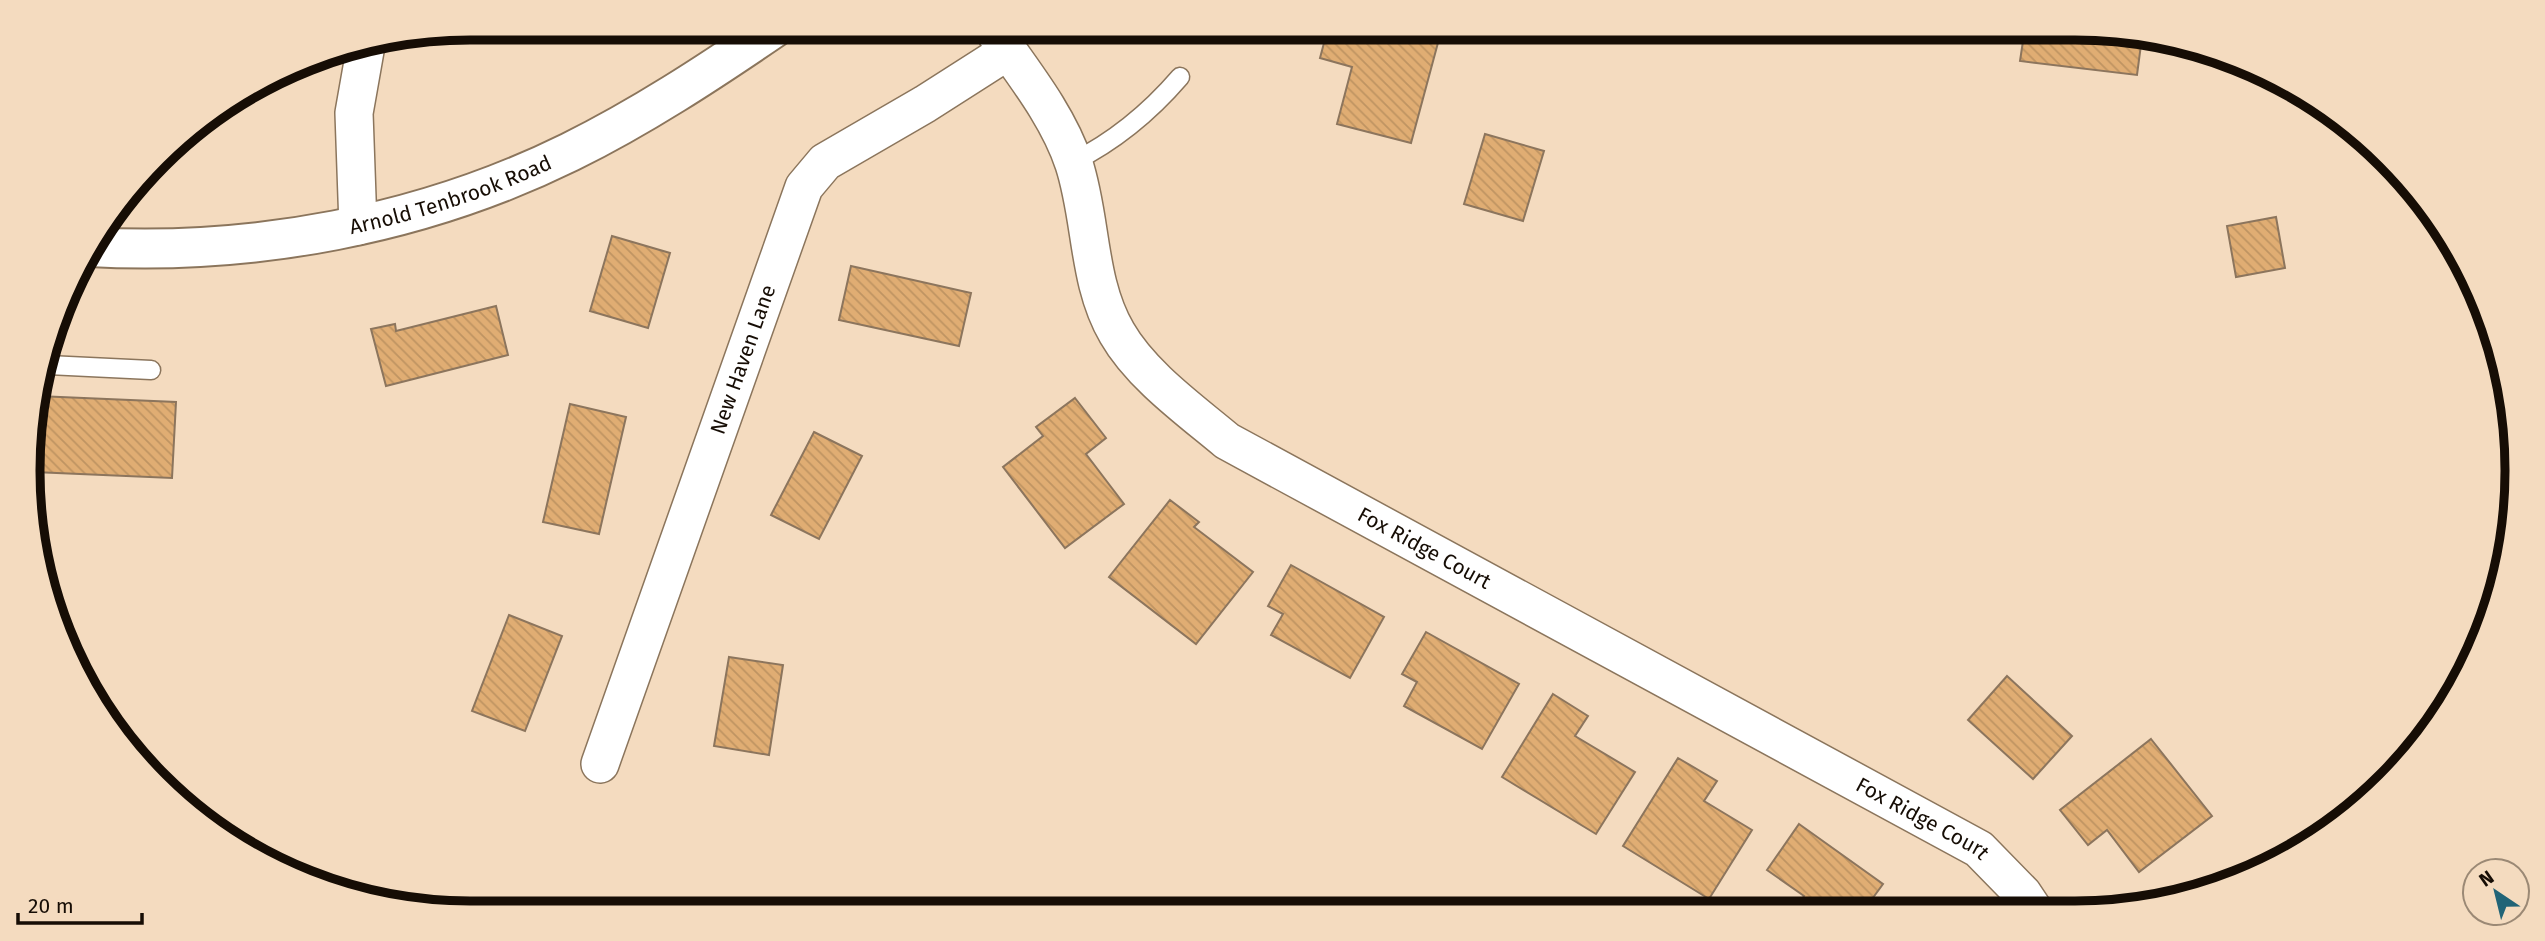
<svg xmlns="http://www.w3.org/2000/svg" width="2545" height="941" viewBox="0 0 2545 941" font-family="'Fira Sans',sans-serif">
<defs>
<pattern id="building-back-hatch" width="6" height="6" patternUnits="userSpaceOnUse" patternTransform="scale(1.75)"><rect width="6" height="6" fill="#e0ad73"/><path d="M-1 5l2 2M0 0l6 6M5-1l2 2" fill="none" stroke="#bf9462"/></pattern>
</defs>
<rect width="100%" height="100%" fill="#f4dbbf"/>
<!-- building -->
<g fill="url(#building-back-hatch)" stroke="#8c755d" stroke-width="2">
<path d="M1328 28H1396L1439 39 1411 143 1337 124 1352 67 1320 58Z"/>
<path d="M2025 28H2074L2142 37 2137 75 2020 61Z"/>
<path d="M1485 134 1544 151 1523 221 1464 204Z"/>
<path d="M2276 217 2285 268 2236 277 2227 226Z"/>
<path d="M612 236 670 253 648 328 590 311Z"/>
<path d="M851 266 971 293 959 346 839 320Z"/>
<path d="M496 306 508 355 386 386 371 329 395 324 396 331Z"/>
<path d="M37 396 176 402 172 478 34 472 32 412Z"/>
<path d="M1075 398 1106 438 1086 454 1124 504 1065 548 1003 467 1043 436 1036 427Z"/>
<path d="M570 404 626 417 599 534 543 522Z"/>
<path d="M814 432 862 456 819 539 771 515Z"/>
<path d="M1170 500 1199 522 1194 527 1253 572 1196 644 1109 577Z"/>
<path d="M1291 565 1384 617 1350 678 1271 635 1283 614 1268 606Z"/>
<path d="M509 615 562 636 525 731 472 711Z"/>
<path d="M1426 632 1519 684 1482 749 1404 706 1417 682 1402 674Z"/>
<path d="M729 657 783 665 769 755 714 746Z"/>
<path d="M2007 676 2072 736 2033 779 1968 720Z"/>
<path d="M1553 694 1588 716 1575 736 1635 772 1596 834 1502 777Z"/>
<path d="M2151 739 2212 816 2139 872 2107 830 2088 845 2060 810Z"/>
<path d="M1678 758 1717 781 1704 801 1752 830 1709 899 1623 846Z"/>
<path d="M1799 824 1883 884 1864 910H1795L1804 896 1767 870Z"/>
</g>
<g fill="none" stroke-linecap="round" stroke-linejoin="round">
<defs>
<g id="service">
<path d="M1073 162C1115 141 1149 113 1180 77"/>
<path d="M48 365 151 370"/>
</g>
<g id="minor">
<path id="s1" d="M992 28C1021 70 1058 115 1074 164 1092 219 1087 282 1117 333 1141 375 1190 410 1227 441L1979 849 2023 894 2033 909"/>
<path d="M358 226 354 113 366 45"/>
<path id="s2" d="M600 764 804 187 825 162 925 104 1008 51"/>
</g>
<g id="tertiary">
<path id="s3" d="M89 247C253 256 422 225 570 152 641 117 708 73 774 28"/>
</g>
</defs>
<!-- service casing -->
<use href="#service" stroke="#8b755c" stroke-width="21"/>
<!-- minor casing -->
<use href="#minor" stroke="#8b755c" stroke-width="40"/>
<!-- tertiary casing -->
<use href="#tertiary" stroke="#8b755c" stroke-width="42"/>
<!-- service -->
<use href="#service" stroke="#fff" stroke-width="18"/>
<!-- minor -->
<use href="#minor" stroke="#fff" stroke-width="37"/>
<!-- tertiary -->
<use href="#tertiary" stroke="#fff" stroke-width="38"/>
</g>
<g text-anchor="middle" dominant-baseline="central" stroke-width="7" stroke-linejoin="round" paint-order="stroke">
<!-- street labels -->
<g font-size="21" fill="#160d05" stroke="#f4dbbf">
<text stroke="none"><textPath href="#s3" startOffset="368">Arnold Tenbrook Road</textPath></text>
<text stroke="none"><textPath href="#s2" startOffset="429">New Haven Lane</textPath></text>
<text stroke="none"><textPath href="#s1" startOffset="714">Fox Ridge Court</textPath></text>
<text stroke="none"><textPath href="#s1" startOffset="1281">Fox Ridge Court</textPath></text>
</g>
</g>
<!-- crop -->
<path d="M0 0H2545V941H0ZM470 40H2075A430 430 0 0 1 2505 470V471A430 430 0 0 1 2075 901H470A430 430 0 0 1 40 471V470A430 430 0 0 1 470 40Z" fill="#f4dbbf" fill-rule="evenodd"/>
<path fill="none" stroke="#160d05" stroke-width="9" d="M470 40H2075A430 430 0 0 1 2505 470V471A430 430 0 0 1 2075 901H470A430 430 0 0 1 40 471V470A430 430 0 0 1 470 40Z"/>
<!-- north arrow -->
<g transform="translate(2496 892) rotate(325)"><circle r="33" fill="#f4dbbf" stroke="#9b8975" stroke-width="2"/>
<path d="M0-5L12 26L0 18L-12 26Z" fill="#216477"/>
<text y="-10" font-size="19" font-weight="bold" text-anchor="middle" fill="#160d05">N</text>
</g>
<!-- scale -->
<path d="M18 913v10h124v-10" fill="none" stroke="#160d05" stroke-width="3.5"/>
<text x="28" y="913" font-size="21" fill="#160d05" stroke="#f4dbbf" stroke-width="5" paint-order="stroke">20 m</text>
</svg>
